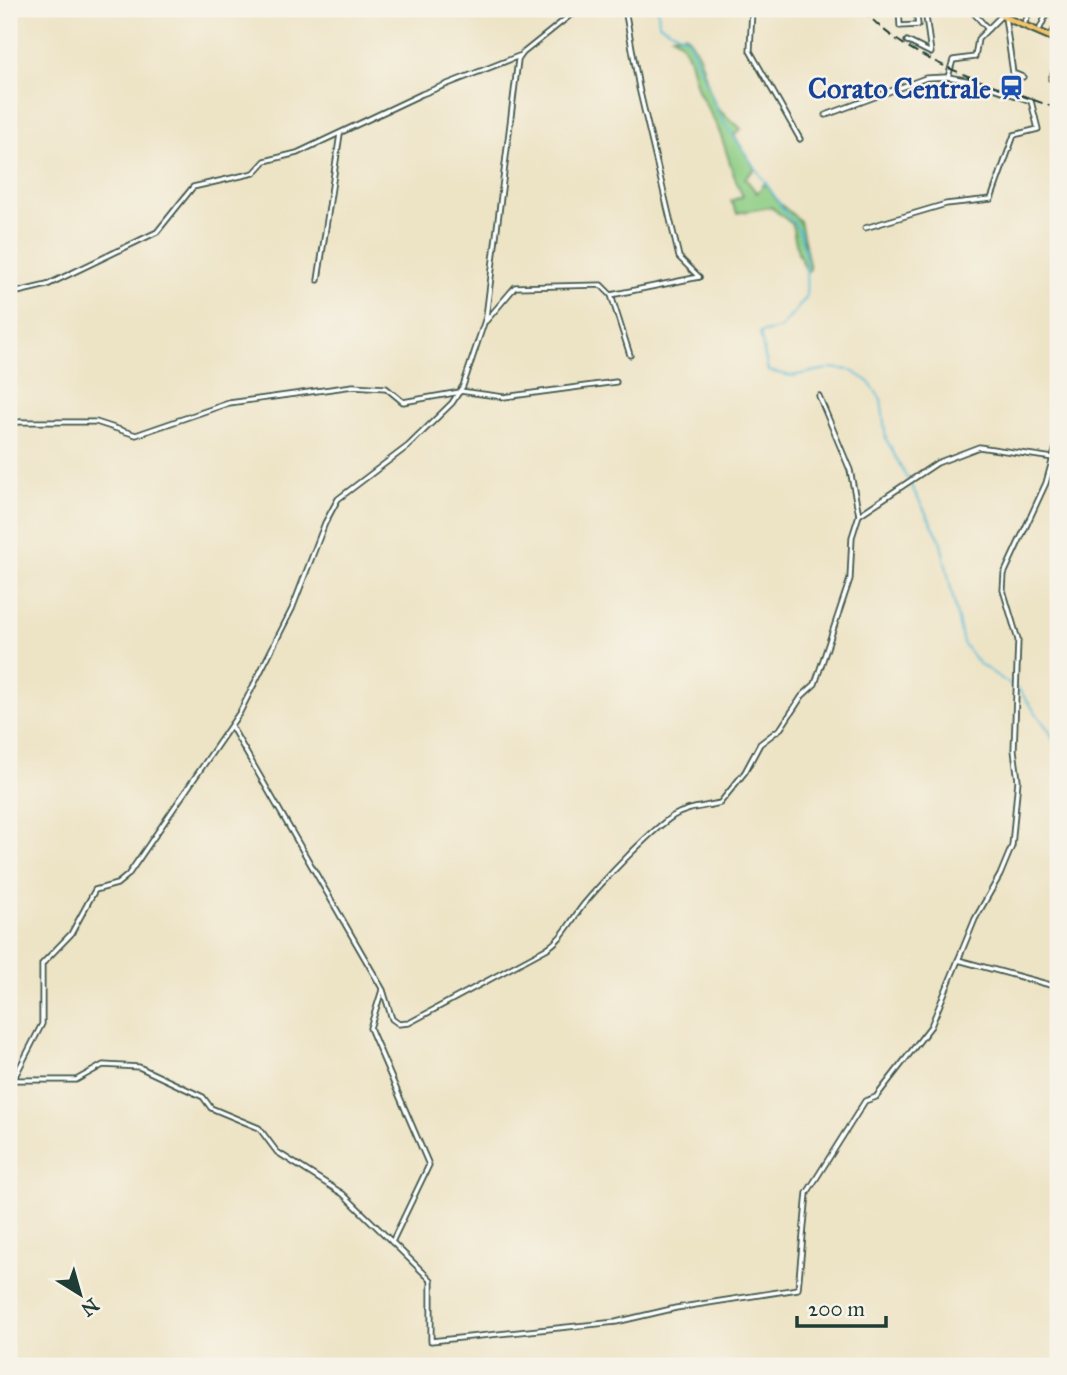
<svg xmlns="http://www.w3.org/2000/svg" width="1067" height="1375" viewBox="0 0 1067 1375" font-family="'IM FELL Great Primer',serif">
<rect width="100%" height="100%" fill="#f7f3e8"/>
<filter id="ink" filterUnits="userSpaceOnUse"><feTurbulence type="fractalNoise" baseFrequency=".0143" numOctaves="2"/><feDisplacementMap in="SourceGraphic" scale="14" xChannelSelector="R" yChannelSelector="G"/><feConvolveMatrix kernelMatrix="1 2 1 2 8 2 1 2 1" color-interpolation-filters="sRGB"/></filter>
<filter id="wash" filterUnits="userSpaceOnUse"><feTurbulence type="fractalNoise" baseFrequency=".00686" numOctaves="4" result="noise"/><feDisplacementMap in="SourceGraphic" scale="28" xChannelSelector="R" yChannelSelector="G"/><feGaussianBlur stdDeviation="1.57" result="paint"/><feColorMatrix in="noise" values="0 0 0 0 0 0 0 0 0 0 0 0 0 0 0 0 0 1.4 0 .05"/><feComposite in="paint" operator="in"/></filter>
<g filter="url(#wash)">
<rect width="100%" height="100%" fill="#ede3c5"/>
<!-- green -->
<path fill="#8dcd84" stroke="#56855c" stroke-width="2" d="M685 34C707 58 702 81 717 107 722 115 735 122 741 129L734 135 755 169 745 178 757 193 765 183 779 203 800 221 810 269 807 272 798 253 792 224 771 207 737 213 731 201 743 196C732 176 729 157 721 136 716 121 706 107 699 92 690 71 694 50 672 36Z"/>
<g fill="none" stroke-linecap="round" stroke-linejoin="round">
<!-- stream -->
<g stroke="#58bbd6" stroke-width="2">
<path d="M658 9 659 24 688 39 721 118 778 201C782 213 793 218 798 229 807 248 807 277 806 298L781 328 760 333 768 371 792 376 827 369"/>
<path d="M830 368 850 370 867 380 881 399 886 439 940 539 963 643 978 663 1020 691 1050 732 1058 751"/>
</g>
</g>
</g>
<g filter="url(#ink)">
<g fill="none" stroke-linecap="round" stroke-linejoin="round">
<defs>
<g id="minor">
<path d="M625 9 639 88 679 257 699 277"/>
<path d="M752 9 750 51 800 139"/>
<path d="M899 9 900 26 918 25 916 9"/>
<path d="M960 9H971"/>
<path d="M970 9 988 29"/>
<path d="M1005 17 1013 73 1023 77"/>
<path d="M1025 22 1031 9"/>
<path d="M1040 28 1049 9 1058 13"/>
<path d="M1052 34 1058 21"/>
<path d="M907 41 931 53 925 9"/>
<path d="M1051 79 1058 62"/>
<path d="M826 115 926 78 948 77"/>
<path d="M865 228 946 204 991 199 1014 135 1038 129 1031 101 976 82 948 77 953 60 975 57 978 39 1008 9"/>
<path d="M318 280 340 134"/>
<path d="M9 294 47 285 157 232 193 187 254 173 265 161 297 153 422 94 519 56"/>
<path d="M611 295 630 355"/>
<path d="M486 321 515 287 601 285 611 295 699 277"/>
<path d="M460 391 504 397 616 382"/>
<path d="M9 422H96L136 435 229 403 353 386 386 388 403 402 460 392"/>
<path d="M859 515 937 463 979 447 1053 458"/>
<path d="M231 726 383 990 392 1019 399 1024 409 1023 546 949C564 938 571 920 584 904 604 880 648 833 673 816 688 807 704 807 720 803L745 772 760 744 781 728 802 696 815 684 850 579 852 537 859 515 850 470 819 396"/>
<path d="M958 960 1058 987"/>
<path d="M382 990 370 1028 429 1165 392 1242"/>
<path d="M15 1080H76L103 1065 139 1067 203 1097 211 1108 259 1128 277 1152 343 1194 431 1280V1341L616 1322 676 1308 798 1289 807 1193 865 1101 876 1097 931 1026 975 919 1000 875 1012 846 1018 780 1014 750 1018 640 1003 590 1004 574 1046 483 1058 440"/>
<path d="M9 1088 42 1024V964L71 934 95 890 117 884 128 875 240 712 292 609 325 523 338 499 408 446 452 403 463 386 486 317 518 60 523 53 578 9"/>
</g>
<path id="major" d="M997 9 1002 16 1058 40"/>
</defs>
<!-- minor casing -->
<use href="#minor" stroke="#3e564a" stroke-width="7"/>
<!-- major casing -->
<use href="#major" stroke="#3e564a" stroke-width="9"/>
<!-- minor -->
<use href="#minor" stroke="#fff" stroke-width="3.5"/>
<!-- major -->
<use href="#major" stroke="#f1c36a" stroke-width="5"/>
<!-- rail -->
<path stroke="#1f3d34" stroke-width="2" stroke-dasharray="10 5" stroke-linecap="butt" d="M863 9C907 63 994 84 1058 109"/>
</g>
</g>
<!-- icons -->
<defs>
<symbol id="station-bare" viewBox="-9 -9 18 18"><path d="M-3-6H3Q5-6 5-4V2Q5 4 3 4L4.5 6H3L1.5 4h-3L-3 6H-4.5L-3 4Q-5 4-5 2V-4Q-5-6-3-6ZM-3.5-4v3h7v-3ZM-3.5 1v1.5H-2V1ZM2 1v1.5H3.5V1Z" fill="#1a4fb4" stroke="#f7f3e8" stroke-width="2.5" paint-order="stroke"/></symbol>
</defs>
<g fill-rule="evenodd">
<use href="#station-bare" x="994" y="70" width="35" height="35"/>
</g>
<g text-anchor="middle" dominant-baseline="central" stroke-width="5" stroke-linejoin="round" paint-order="stroke">
<!-- transit labels -->
<g font-size="28" font-weight="bold" fill="#164399" stroke="#f7f3e8" text-anchor="end">
<text x="991" y="88">Corato Centrale</text>
</g>
</g>
<!-- margin -->
<rect width="1067" height="1375" fill="none" stroke="#f7f3e8" stroke-width="35"/>
<!-- north arrow -->
<g transform="translate(80 1294) rotate(143)" stroke="#f7f3e8" stroke-width="5" paint-order="stroke">
<path d="M0-5L12 26L0 18L-12 26Z" fill="#1f3d34"/>
<text y="-10" font-size="19" font-weight="bold" text-anchor="middle" fill="#1f3d34">N</text>
</g>
<!-- scale -->
<path d="M797 1316v10h89v-10" fill="none" stroke="#1f3d34" stroke-width="3.5"/>
<text x="808" y="1316" font-size="21" fill="#1f3d34" stroke="#f7f3e8" stroke-width="5" paint-order="stroke">200 m</text>
</svg>
